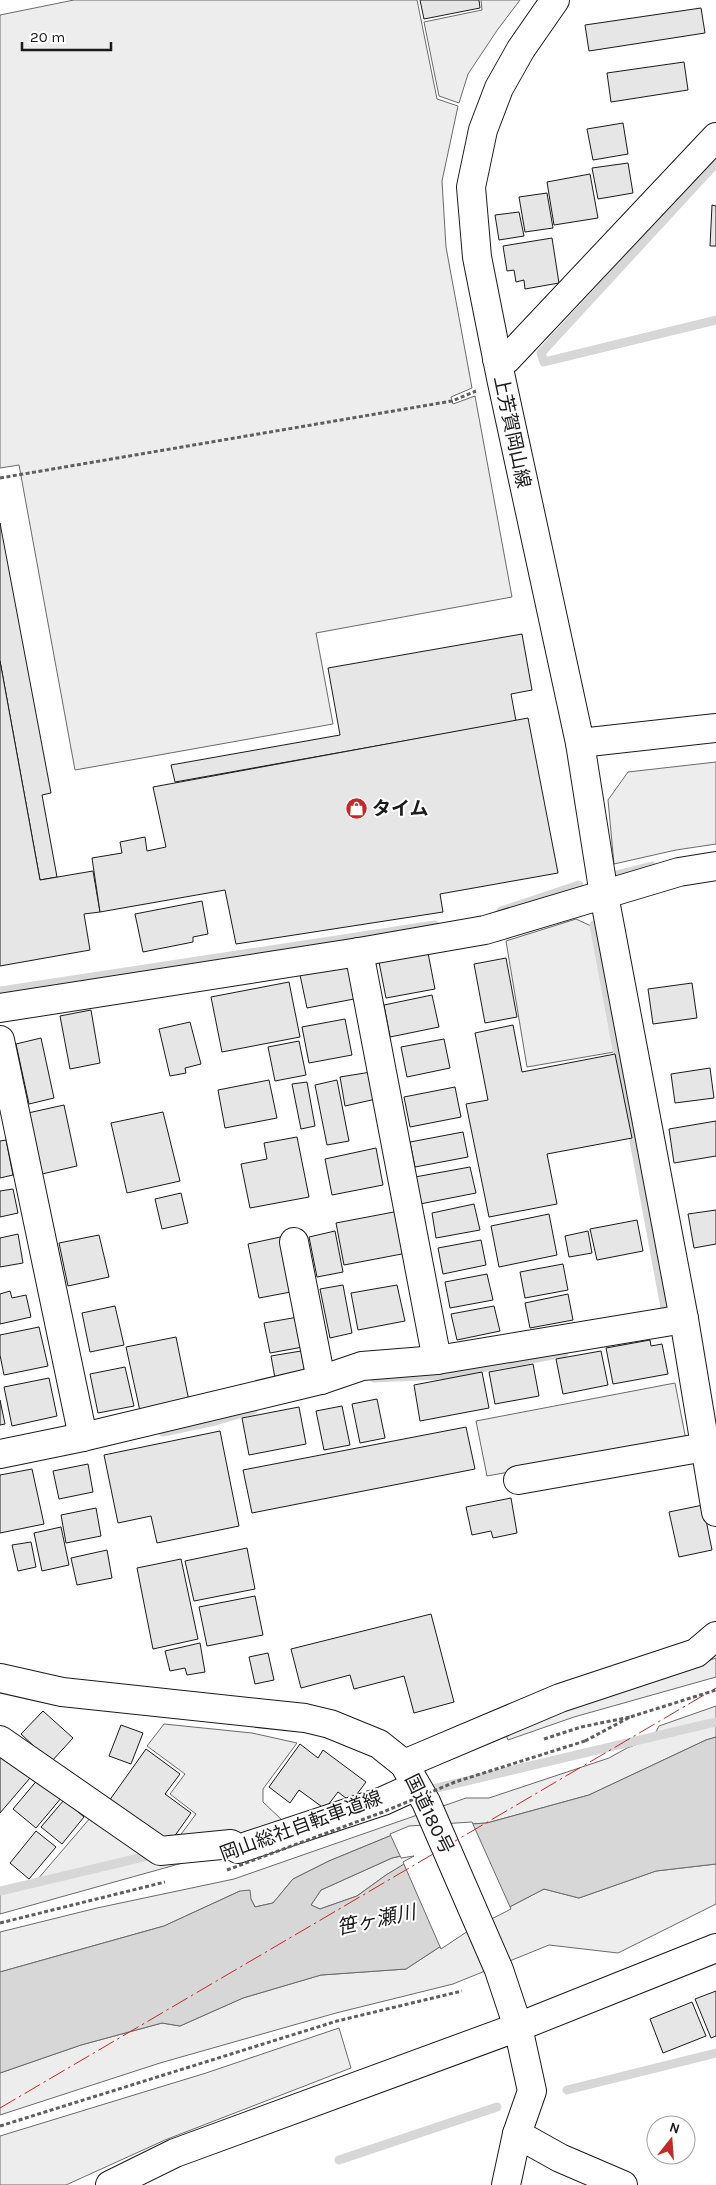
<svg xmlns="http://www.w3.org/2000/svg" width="716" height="2185" viewBox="0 0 716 2185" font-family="Karla,'Noto Sans JP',sans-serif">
<rect width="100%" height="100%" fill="#fff"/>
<!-- built -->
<g fill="#ededed" stroke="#6a6a6a">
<path d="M74 0H417L437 99 458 106 442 181 446 247 472 388 451 397 453 404 475 396 512 597 316 633 333 724 75 770 19 465 0 468V15Z"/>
<path d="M481 0H520L498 29 468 74 459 103 439 96 424 22 482 10Z"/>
<path d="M716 762V844L676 850 614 864 608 800 628 772Z"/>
<path d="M576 919 591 926 614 1052 527 1067 506 941Z"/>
<path d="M675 1383 686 1440 487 1476 476 1421Z"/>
<path d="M716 1658V1677L574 1717 508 1740 506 1735 570 1709Z"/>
<path d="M716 1706V1737L706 1740 589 1795 487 1823 409 1828 329 1861 293 1879 273 1903 255 1907 251 1899 240 1891 164 1926 0 1972V1932L97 1908 234 1879 466 1798H489L609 1758 627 1748 653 1738 659 1726Z"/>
<path d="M164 1724 252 1733 297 1743 263 1789V1802L283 1821 230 1838 176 1841 196 1814 170 1794 185 1774 147 1746Z"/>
<path d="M91 1817 211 1855 0 1914V1889L37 1880Z"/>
<path d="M429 1850 386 1875 357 1896 320 1909 311 1905 321 1890 392 1858Z"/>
<path d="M716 1864V1904L618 1953 549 1945 453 1984 336 2013 160 2063 0 2115V2073L81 2045 162 2023 180 2026 243 1998 321 1975 406 1969 467 1929 544 1889 579 1898 656 1871Z"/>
<path d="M339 2028 351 2068 165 2140 66 2185H0V2136L206 2073Z"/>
</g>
<!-- water -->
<path fill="#d7d7d7" stroke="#6a6a6a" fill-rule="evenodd" d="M716 1737V1864L656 1871 579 1898 544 1889 467 1929 406 1969 321 1975 243 1998 180 2026 162 2023 81 2045 0 2073V1972L164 1926 240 1891 250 1890 251 1899 255 1907 273 1903 293 1879 329 1861 409 1828 487 1823 589 1795 706 1740ZM427 1850 386 1875 357 1896 320 1909 311 1905 321 1890 392 1858Z"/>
<!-- pier -->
<path fill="#fff" stroke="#6a6a6a" d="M472 1822 511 1909 468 1931 441 1949 403 1862 414 1856 401 1858 390 1834 409 1826Z"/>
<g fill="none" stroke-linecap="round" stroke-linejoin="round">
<!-- stream -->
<g stroke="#d7d7d7" stroke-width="9">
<path d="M716 163 541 353 544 362 716 320"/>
<path d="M612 876 652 866"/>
<path d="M501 911 579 885"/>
<path d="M594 925 665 1308 661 1318"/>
<path d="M0 991 435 925"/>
<path d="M374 1378 442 1375 564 1353"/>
<path d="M163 1432 215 1421 253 1410"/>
<path d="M424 1791 716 1722"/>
<path d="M0 1891 156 1854"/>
<path d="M567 2090 716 2053"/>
<path d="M339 2160 497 2107"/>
</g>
</g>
<!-- building -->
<g fill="#e6e6e6" stroke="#1a1a1a">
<path d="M420 0H479L480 8 424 19Z"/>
<path d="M701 8 705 33 589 51 585 25Z"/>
<path d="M684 62 688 90 611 102 607 73Z"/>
<path d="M623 123 628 154 593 160 587 129Z"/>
<path d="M628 163 633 193 598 199 592 168Z"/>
<path d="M590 174 598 218 554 225 547 182Z"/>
<path d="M547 193 553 228 525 232 519 197Z"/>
<path d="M712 205 716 206V246H710Z"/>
<path d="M519 212 524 236 499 240 495 215Z"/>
<path d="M552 238 559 283 525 289 524 280 516 282 514 270 507 271 503 246Z"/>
<path d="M0 523 51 793 42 795 57 877 40 880 0 661Z"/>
<path d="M522 634 532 690 511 694 516 721 175 782 171 765 340 735 328 668Z"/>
<path d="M0 661 40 880 93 871 100 912 84 914 90 950 0 966Z"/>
<path d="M528 718 558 873 440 894 443 912 236 944 225 890 100 912 92 858 122 853 120 842 145 837 147 851 166 847 153 787Z"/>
<path d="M202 901 208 934 193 937V942L143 952 135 914Z"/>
<path d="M428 953 435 989 386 998 379 962Z"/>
<path d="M506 958 517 1017 485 1023 474 964Z"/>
<path d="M348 966 354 999 307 1008 300 975Z"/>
<path d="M289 982 300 1037 222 1052 211 997Z"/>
<path d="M692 983 697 1018 653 1024 648 989Z"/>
<path d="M432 995 439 1027 390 1037 384 1005Z"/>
<path d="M91 1010 100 1063 70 1069 60 1016Z"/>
<path d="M345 1019 352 1055 309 1063 302 1027Z"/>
<path d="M190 1022 201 1064 185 1068 186 1073 170 1076 159 1029Z"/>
<path d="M513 1025 522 1072 615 1054 632 1138 547 1154 557 1204 489 1217 466 1104 488 1100 475 1033Z"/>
<path d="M41 1038 54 1098 29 1104 16 1044Z"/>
<path d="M444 1039 450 1068 407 1077 401 1047Z"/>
<path d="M299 1041 306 1075 275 1081 268 1047Z"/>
<path d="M710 1068 714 1098 675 1103 671 1074Z"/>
<path d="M371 1072 376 1099 345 1106 340 1077Z"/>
<path d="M269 1080 277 1118 225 1128 218 1090Z"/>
<path d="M337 1080 349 1141 327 1145 315 1085Z"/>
<path d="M307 1082 315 1126 301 1129 292 1084Z"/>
<path d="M455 1087 461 1117 410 1127 404 1097Z"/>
<path d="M64 1105 77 1166 42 1174 28 1113Z"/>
<path d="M163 1112 180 1181 127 1193 111 1123Z"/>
<path d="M716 1121V1156L674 1163 669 1129Z"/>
<path d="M463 1132 468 1157 415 1167 410 1142Z"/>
<path d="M297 1137 309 1197 250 1208 241 1164 267 1159 264 1143Z"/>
<path d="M6 1140 13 1175 0 1178V1141Z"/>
<path d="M376 1148 383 1185 332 1195 325 1159Z"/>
<path d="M470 1167 476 1193 420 1204 415 1177Z"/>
<path d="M13 1189 18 1213 0 1217V1191Z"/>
<path d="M181 1193 188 1223 162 1229 155 1199Z"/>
<path d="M474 1204 480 1230 436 1238 432 1213Z"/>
<path d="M716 1210V1244L694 1248 688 1214Z"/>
<path d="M399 1211 407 1253 344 1265 336 1223Z"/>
<path d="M549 1214 557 1255 499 1267 491 1226Z"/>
<path d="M637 1220 643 1251 597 1260 590 1229Z"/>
<path d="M335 1231 343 1272 317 1277 309 1237Z"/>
<path d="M588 1231 592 1253 569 1257 565 1236Z"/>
<path d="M18 1234 23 1263 0 1267V1238Z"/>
<path d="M99 1235 109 1277 68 1286 59 1243Z"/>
<path d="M285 1236 296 1291 259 1298 248 1244Z"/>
<path d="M481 1240 486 1265 443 1274 438 1248Z"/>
<path d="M563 1264 568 1290 525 1298 520 1272Z"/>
<path d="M487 1274 493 1300 450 1308 445 1282Z"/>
<path d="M343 1285 352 1333 330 1338 320 1289Z"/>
<path d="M397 1285 405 1321 358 1330 351 1293Z"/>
<path d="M10 1291 12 1298 26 1295 31 1317 0 1324V1294Z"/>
<path d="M568 1294 573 1320 530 1328 525 1303Z"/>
<path d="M115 1306 124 1345 90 1352 82 1313Z"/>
<path d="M494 1306 500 1331 457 1340 451 1314Z"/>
<path d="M298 1317 303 1347 270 1353 264 1323Z"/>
<path d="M39 1327 48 1366 4 1375 0 1355V1335Z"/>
<path d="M176 1337 189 1401 140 1411 126 1347Z"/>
<path d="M650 1340 651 1346 662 1344 668 1374 613 1384 606 1348Z"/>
<path d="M301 1351 305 1372 275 1378 271 1356Z"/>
<path d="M601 1351 608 1385 563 1394 556 1359Z"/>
<path d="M533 1364 539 1396 495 1404 489 1372Z"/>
<path d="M125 1367 134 1406 98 1413 90 1374Z"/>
<path d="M482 1372 489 1408 420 1421 414 1385Z"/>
<path d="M49 1378 57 1416 12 1426 4 1387Z"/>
<path d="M377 1399 385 1438 360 1443 352 1404Z"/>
<path d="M0 1400 5 1424 0 1425Z"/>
<path d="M342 1406 350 1445 324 1450 316 1411Z"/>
<path d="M299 1407 306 1444 249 1455 242 1418Z"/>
<path d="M466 1427 475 1469 252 1513 243 1470Z"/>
<path d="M220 1431 239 1526 157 1543 151 1516 118 1523 104 1455Z"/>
<path d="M88 1464 93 1492 59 1499 53 1471Z"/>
<path d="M32 1469 44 1524 0 1533V1475Z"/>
<path d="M511 1498 517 1533 493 1538 491 1531 472 1535 466 1507Z"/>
<path d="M703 1505 712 1550 679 1557 669 1512Z"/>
<path d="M96 1508 101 1536 66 1543 61 1515Z"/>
<path d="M61 1527 69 1565 42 1571 34 1533Z"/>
<path d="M31 1542 36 1567 18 1571 12 1545Z"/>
<path d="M247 1548 255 1589 194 1601 185 1561Z"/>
<path d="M107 1550 112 1578 77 1585 71 1558Z"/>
<path d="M181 1559 198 1639 153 1649 137 1568Z"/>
<path d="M255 1596 263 1635 207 1646 199 1607Z"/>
<path d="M431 1614 454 1702 414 1713 404 1676 354 1689 350 1675 301 1688 291 1649Z"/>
<path d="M200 1643 205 1672 187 1675 185 1668 170 1671 165 1651Z"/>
<path d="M268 1653 274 1680 255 1684 249 1657Z"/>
<path d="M43 1711 73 1738 51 1762 21 1734Z"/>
<path d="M121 1725 143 1733 131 1764 109 1756Z"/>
<path d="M300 1744 318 1758 323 1750 366 1782 351 1802 338 1792 325 1809 299 1790 290 1803 269 1787Z"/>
<path d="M146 1749 180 1774 165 1794 191 1813 169 1844 109 1801Z"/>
<path d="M0 1753 30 1778 0 1813Z"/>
<path d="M39 1778 62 1797 36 1828 13 1809Z"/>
<path d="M64 1800 84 1817 62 1844 41 1827Z"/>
<path d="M36 1831 56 1847 29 1879 10 1863Z"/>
<path d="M716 1991V2036L711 2038 695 1999Z"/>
<path d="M692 2002 706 2036 663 2053 650 2019Z"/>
</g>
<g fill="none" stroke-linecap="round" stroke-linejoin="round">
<defs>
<g id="minor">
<path d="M497 359H507L716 137"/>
<path d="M580 743 604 895 684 1319 716 1512"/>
<path d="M359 952 437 1360"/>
<path d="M0 1008 359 952 485 930 679 872 716 866"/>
<path d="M0 1040 83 1437"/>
<path d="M294 1242 321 1380"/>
<path d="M0 1454 83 1437 321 1380 362 1366 437 1360 684 1319"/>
<path d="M518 1480 705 1447"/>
<path d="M0 1740 160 1851 231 1844 238 1849 383 1801 416 1786"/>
<path d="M404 1764 560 1698 696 1653 716 1636"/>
<path d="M517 2134 560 2158 623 2185"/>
<path d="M110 2185 175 2153 518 2027 532 2091 517 2134 506 2185"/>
</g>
<path id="major" d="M555 0 521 49 499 88 483 130 471 187 477 257 501 378 580 743 716 728"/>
<path id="highway" d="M0 1678 62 1692 305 1718 330 1724 379 1744 404 1764 426 1802 499 1970 518 2027 716 1948"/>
</defs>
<!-- minor casing -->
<use href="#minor" stroke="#1a1a1a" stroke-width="30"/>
<!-- major casing -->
<use href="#major" stroke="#1a1a1a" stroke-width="30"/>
<!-- highway casing -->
<use href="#highway" stroke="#1a1a1a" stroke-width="30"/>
<!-- path -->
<g stroke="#5f5f5f" stroke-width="3" stroke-dasharray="4 2.5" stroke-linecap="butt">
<path d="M0 478 452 401 476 391"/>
<path d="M544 1739 581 1727 630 1717"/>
<path d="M585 1741 630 1717 716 1690"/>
<path d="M0 1923 165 1882"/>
<path d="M0 2126 337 2021 462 1991"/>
</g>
<!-- minor -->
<use href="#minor" stroke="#fff" stroke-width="28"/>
<!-- major -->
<use href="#major" stroke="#fff" stroke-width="28"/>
<!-- highway -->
<use href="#highway" stroke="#fff" stroke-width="28"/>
<!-- path-bridge -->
<path stroke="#5f5f5f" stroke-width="3" stroke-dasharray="4 2.5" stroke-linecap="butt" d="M227 1870 383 1812 455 1782 585 1741"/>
<!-- power -->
<path stroke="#c62828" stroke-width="1" stroke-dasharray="18 4 2.5 4" stroke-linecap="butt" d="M0 2108 716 1688"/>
</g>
<!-- icons -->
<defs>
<symbol id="shop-disc" viewBox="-11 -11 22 22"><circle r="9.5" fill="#c62828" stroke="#fff"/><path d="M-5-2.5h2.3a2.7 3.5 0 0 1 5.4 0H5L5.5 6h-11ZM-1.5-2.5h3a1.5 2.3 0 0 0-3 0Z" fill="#fff"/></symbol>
</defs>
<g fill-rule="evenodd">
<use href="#shop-disc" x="344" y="796" width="25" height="25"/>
</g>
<g text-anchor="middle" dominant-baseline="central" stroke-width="4" stroke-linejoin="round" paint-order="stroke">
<!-- street labels -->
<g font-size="19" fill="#1a1a1a" stroke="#fff">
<text transform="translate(512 432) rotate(78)">上芳賀岡山線</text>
<text transform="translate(429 1814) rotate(64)">国道180号</text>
<text transform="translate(301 1826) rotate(-20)">岡山総社自転車道線</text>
</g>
<!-- poi labels -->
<g font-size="19" font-weight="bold" fill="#1a1a1a" stroke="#fff" text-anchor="start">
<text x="372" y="809">タイム</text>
</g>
<!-- water labels -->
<g font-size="20" font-style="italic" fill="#1a1a1a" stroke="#fff">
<text transform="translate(376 1920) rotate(-12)">笹ヶ瀬川</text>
</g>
</g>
<!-- north arrow -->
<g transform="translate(671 2140) rotate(17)"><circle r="24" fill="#ffffff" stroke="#a3a3a3"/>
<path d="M0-4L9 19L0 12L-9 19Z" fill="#c62828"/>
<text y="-8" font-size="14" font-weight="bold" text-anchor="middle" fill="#1a1a1a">N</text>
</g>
<!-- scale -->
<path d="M22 42v8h89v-8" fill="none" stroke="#1a1a1a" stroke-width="2.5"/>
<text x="30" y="42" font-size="15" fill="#1a1a1a" stroke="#ffffff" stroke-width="4" paint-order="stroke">20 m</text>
</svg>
